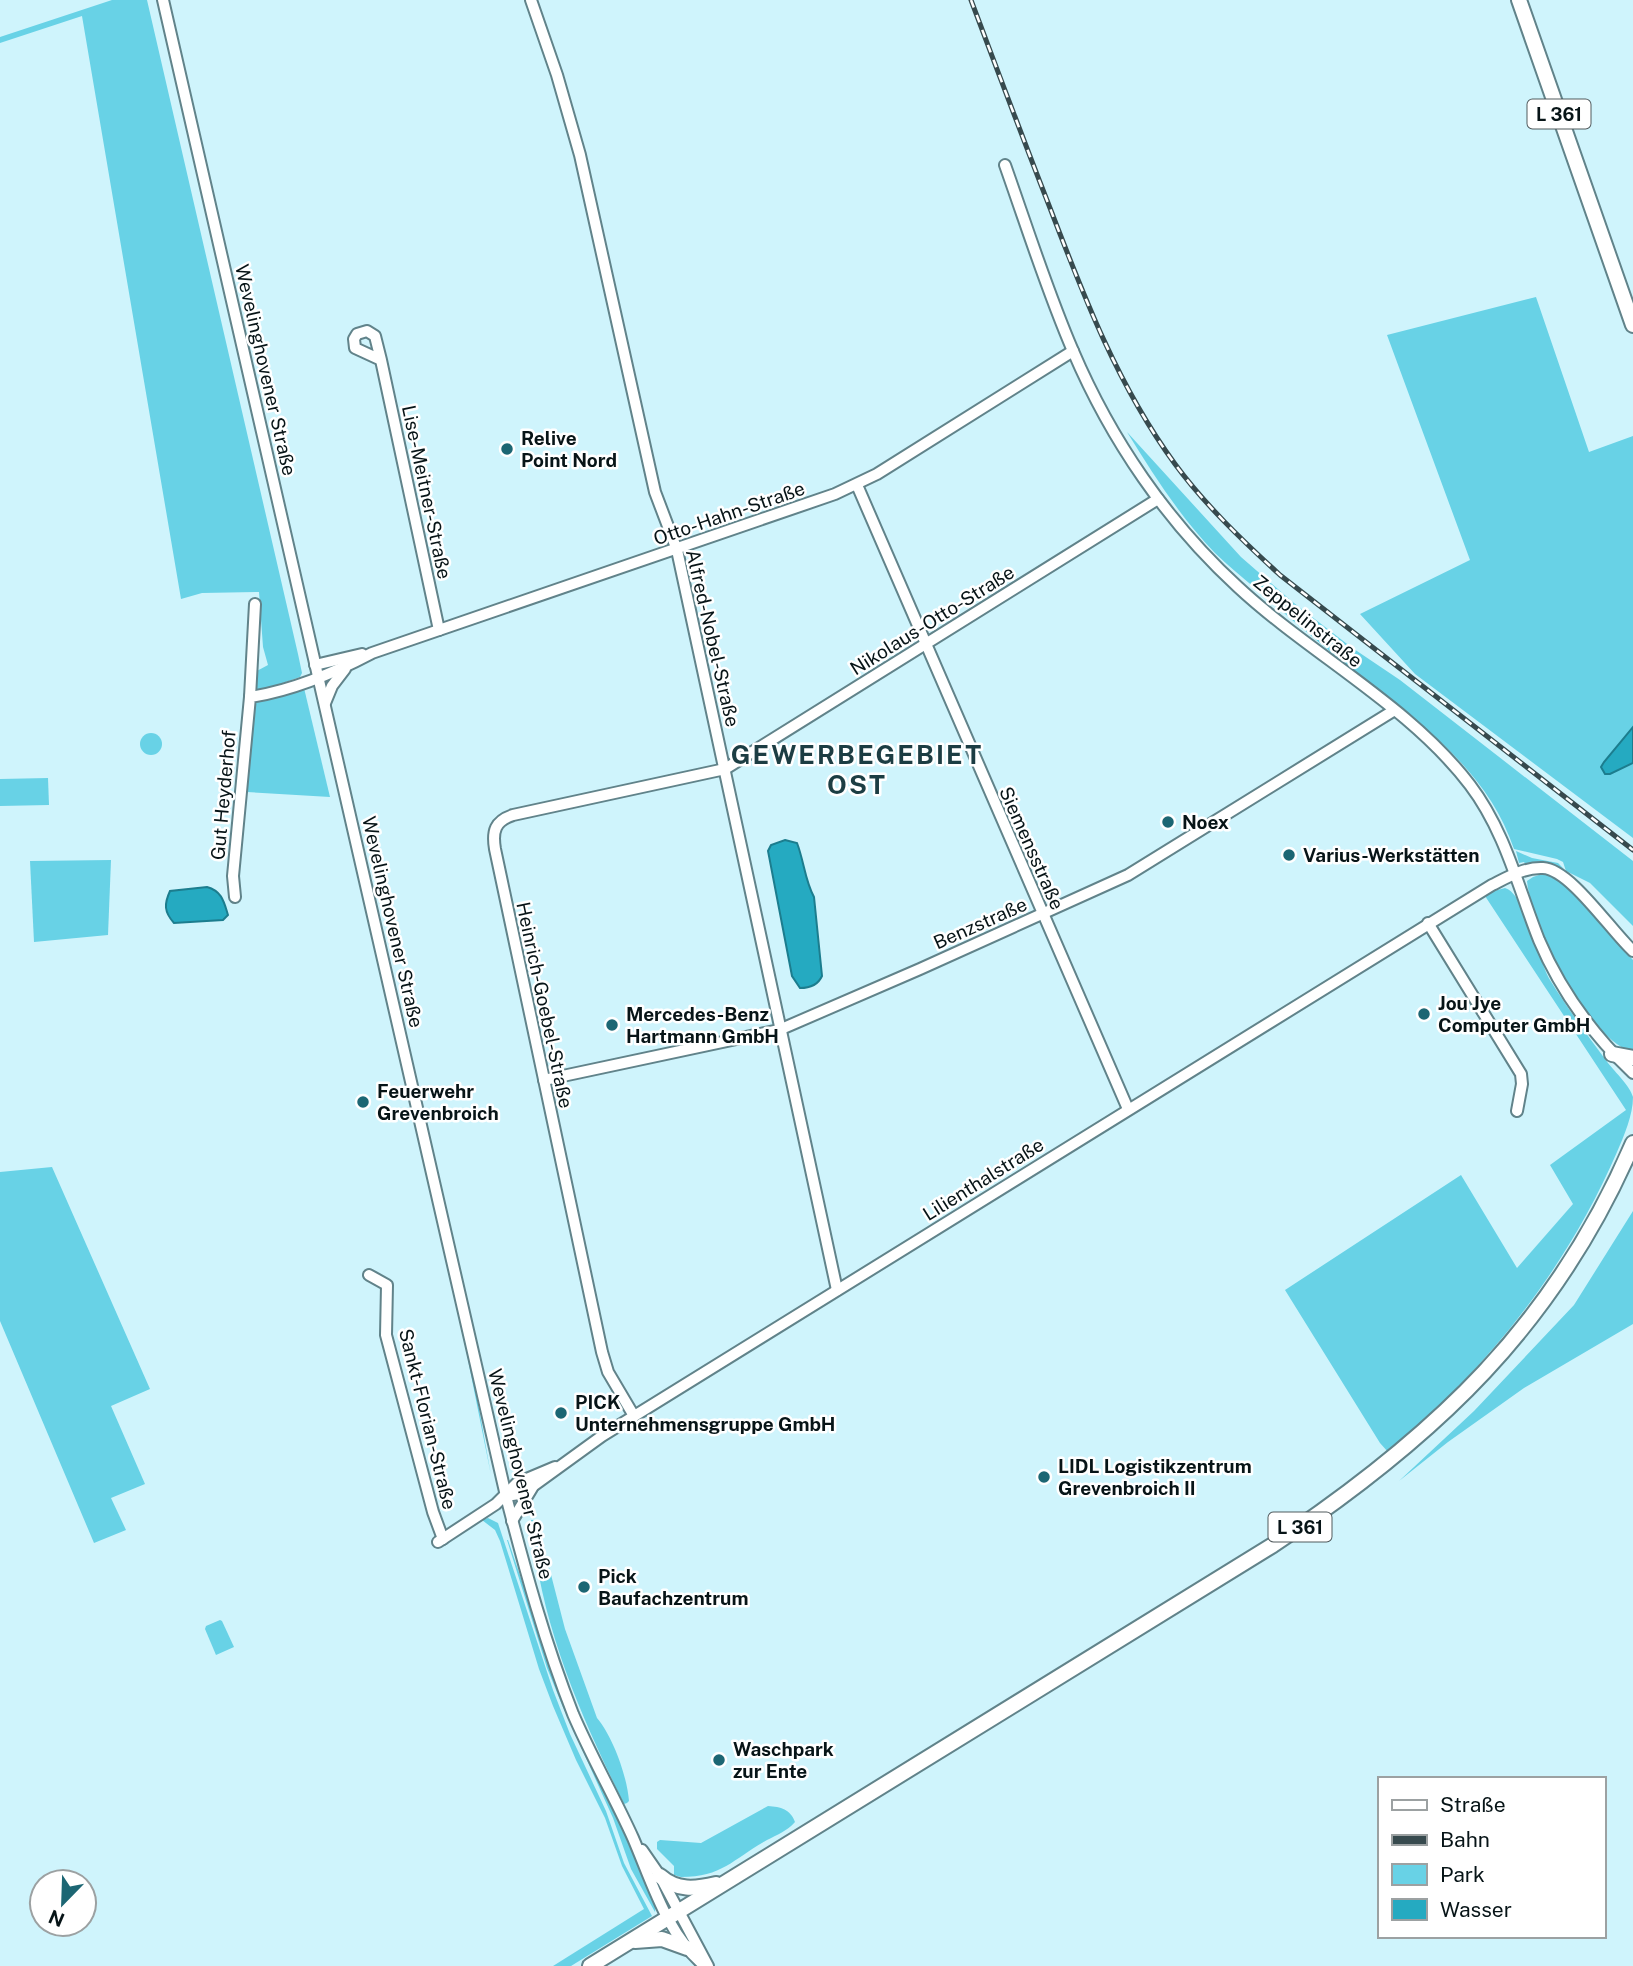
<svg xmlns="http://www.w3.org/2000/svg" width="1633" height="1966" viewBox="0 0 1633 1966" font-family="'Public Sans',sans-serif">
<rect width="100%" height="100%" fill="#cff4fc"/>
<!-- green -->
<g fill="#68d2e6">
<path d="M112 0H147L298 654 302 673 300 677 260 691 255 689 253 673 268 665 263 647 259 592 202 593 181 599 82 16 0 43V37Z"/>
<path d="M1536 297 1589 452 1633 436V727L1612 755 1633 763V838L1415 674 1360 614 1470 560 1387 335Z"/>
<path d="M1127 432 1241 557 1294 603 1351 647 1400 680 1633 861V926L1590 883 1566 871 1563 862 1557 859 1514 849C1490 778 1435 735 1378 690 1336 657 1295 623 1255 588 1241 576 1227 565 1215 553 1180 517 1153 474 1127 432Z"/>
<path d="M304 688 330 797 247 792 254 701Z"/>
<circle cx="151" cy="744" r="11"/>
<path d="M48 778 49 805 0 806V779Z"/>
<path d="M1516 851 1532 858 1558 863 1564 869 1550 864 1526 865 1524 862 1519 863Z"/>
<path d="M111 860 108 935 34 942 30 861Z"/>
<path d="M1542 874 1552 876 1562 881 1633 960V1052C1590 1042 1530 923 1527 881L1533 877Z"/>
<path d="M1505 888C1526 894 1538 960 1550 980 1568 1009 1588 1036 1608 1063 1615 1072 1630 1086 1633 1097 1633 1115 1624 1136 1617 1152 1566 1270 1486 1370 1388 1452L1380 1443 1285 1290 1461 1175 1517 1268 1573 1204 1550 1165 1626 1110 1485 896 1490 892Z"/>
<path d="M401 1054 474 1381 491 1475 462 1330 399 1055Z"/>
<path d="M52 1167 150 1389 111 1406 145 1484 111 1498 126 1530 94 1543 0 1321V1172Z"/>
<path d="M1633 1211V1324L1524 1388 1448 1442 1399 1481 1474 1411 1574 1305Z"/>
<path d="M488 1518 498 1523 553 1690 570 1734 606 1811 624 1863 652 1916 571 1966H553L644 1909 622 1866 605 1818 576 1760 553 1706 539 1669 500 1541 495 1530 482 1520Z"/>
<path d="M531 1520H534L540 1532 565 1629 597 1718C613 1737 627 1776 629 1801L627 1803 624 1804C579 1712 540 1623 531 1520Z"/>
<path d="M507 1540H508L562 1699 652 1895 656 1904 655 1912 631 1869 613 1818 562 1705 547 1668Z"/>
<path d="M220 1620 222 1621 234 1647 216 1655 205 1629 206 1626Z"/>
<path d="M768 1806C781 1807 790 1809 795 1822 787 1831 777 1835 767 1840 734 1858 723 1877 681 1877L674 1875V1866L657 1849V1842L660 1840 701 1843Z"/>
</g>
<!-- water -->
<g fill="#25aac1" stroke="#1c7d8e" stroke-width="2">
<path d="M1633 727V763L1610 774H1605L1601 767 1604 762Z"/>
<path d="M785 840 797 843C804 861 805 881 814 897L822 976C818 985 810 988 800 988L792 976 768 851 771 845Z"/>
<path d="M207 887C222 891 224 902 228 915L223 920 174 923C164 912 164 904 170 891Z"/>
</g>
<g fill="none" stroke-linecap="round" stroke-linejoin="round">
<defs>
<g id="minor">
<path d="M163 0 506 1496C525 1570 545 1643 573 1714 591 1756 614 1796 633 1838 652 1882 667 1935 705 1966"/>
<path d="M531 0 557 75 580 155 655 492 677 550 837 1290"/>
<path d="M1005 165C1027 227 1047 291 1073 351 1111 440 1167 522 1238 587 1310 654 1410 706 1470 785 1505 831 1518 887 1539 940 1561 992 1592 1034 1633 1073"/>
<path d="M381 360 355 348 354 339 357 334 367 331 375 336 381 360 439 630"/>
<path d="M857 485 1128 1109"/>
<path d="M315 665 362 654"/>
<path d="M250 697 255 604"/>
<path d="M325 703 332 686 345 669"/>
<path d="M235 897 233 876 250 697C290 691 336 672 372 653L835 494 877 474 1073 351"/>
<path d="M1428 923 1521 1074 1522 1084 1517 1111"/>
<path d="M544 1080 779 1030 920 969 1128 875 1393 711"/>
<path d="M369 1275 387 1285 386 1335 433 1512 443 1539"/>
<path d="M634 1416 608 1372 602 1352 495 849C492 831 495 821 513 815L725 769 1158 499"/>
<path d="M506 1496 519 1494 533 1486 602 1436 1492 885C1508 877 1525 867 1543 868 1570 869 1611 931 1633 951"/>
<path d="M512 1521 532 1488"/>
<path d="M438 1542 496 1504 517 1483 555 1467"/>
<path d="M642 1850 660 1876 708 1966"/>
</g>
<g id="major">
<path d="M1519 0 1633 325"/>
<path d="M1612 1054 1633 1058"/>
<path d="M660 1876C677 1891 695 1889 716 1884"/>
<path d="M635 1941 662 1939 687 1948"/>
<path d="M590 1966 1273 1545C1435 1437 1555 1325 1633 1143"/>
</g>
</defs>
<!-- minor casing -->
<use href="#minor" stroke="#61838a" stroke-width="14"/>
<!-- major casing -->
<use href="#major" stroke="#61838a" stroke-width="18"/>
<!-- minor -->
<use href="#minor" stroke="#fff" stroke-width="10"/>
<!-- major -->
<use href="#major" stroke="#fff" stroke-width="14"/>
<defs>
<path id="rail" d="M971 0C997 69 1023 139 1050 208 1084 297 1118 386 1175 464 1205 505 1243 541 1280 575L1633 850"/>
</defs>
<!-- rail casing -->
<use href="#rail" stroke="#374a4e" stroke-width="5"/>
<!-- rail -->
<use href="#rail" stroke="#fff" stroke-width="2.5" stroke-dasharray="8" stroke-linecap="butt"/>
</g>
<!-- markers -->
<g fill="#1c6673" stroke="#fff" stroke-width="2.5">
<circle cx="507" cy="449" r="7"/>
<circle cx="1168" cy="822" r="7"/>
<circle cx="1289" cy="855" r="7"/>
<circle cx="1424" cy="1014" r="7"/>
<circle cx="612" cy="1025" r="7"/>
<circle cx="363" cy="1102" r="7"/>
<circle cx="561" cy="1413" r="7"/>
<circle cx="1044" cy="1477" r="7"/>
<circle cx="584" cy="1587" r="7"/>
<circle cx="719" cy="1760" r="7"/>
</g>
<g text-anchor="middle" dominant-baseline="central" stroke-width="5" stroke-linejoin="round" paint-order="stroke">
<!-- shield labels -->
<g fill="#fff" stroke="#515a5d" stroke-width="2">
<rect x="1527.5" y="99.5" width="63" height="29" rx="5"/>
<rect x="1268.5" y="1512.5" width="63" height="29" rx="5"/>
</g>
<g font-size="18" font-weight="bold" fill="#071417">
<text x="1559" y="114">L 361</text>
<text x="1300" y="1527">L 361</text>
</g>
<!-- street labels -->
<g font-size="19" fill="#071417" stroke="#fff">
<text transform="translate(266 370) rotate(77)">Wevelinghovener Straße</text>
<text transform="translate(427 492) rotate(78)">Lise-Meitner-Straße</text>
<text transform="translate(729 513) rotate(-19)">Otto-Hahn-Straße</text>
<text transform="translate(932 620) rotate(-32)">Nikolaus-Otto-Straße</text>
<text transform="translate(1308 621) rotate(39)">Zeppelinstraße</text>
<text transform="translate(713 638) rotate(77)">Alfred-Nobel-Straße</text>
<text transform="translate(223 795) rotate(-85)">Gut Heyderhof</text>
<text transform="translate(1032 848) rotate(66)">Siemensstraße</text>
<text transform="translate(393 922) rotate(77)">Wevelinghovener Straße</text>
<text transform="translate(980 923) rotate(-24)">Benzstraße</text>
<text transform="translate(545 1005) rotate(78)">Heinrich-Goebel-Straße</text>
<text transform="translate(983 1179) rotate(-32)">Lilienthalstraße</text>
<text transform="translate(428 1419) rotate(76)">Sankt-Florian-Straße</text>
<text transform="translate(521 1474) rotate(76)">Wevelinghovener Straße</text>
</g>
<!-- poi labels -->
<g font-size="19" font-weight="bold" fill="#071417" stroke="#fff" text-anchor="start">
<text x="521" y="438">Relive<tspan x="521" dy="22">Point Nord</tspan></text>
<text x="1182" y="822">Noex</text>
<text x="1303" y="855">Varius-Werkstätten</text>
<text x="1438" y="1003">Jou Jye<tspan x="1438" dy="22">Computer GmbH</tspan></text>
<text x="626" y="1014">Mercedes-Benz<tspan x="626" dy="22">Hartmann GmbH</tspan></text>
<text x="377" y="1091">Feuerwehr<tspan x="377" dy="22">Grevenbroich</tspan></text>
<text x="575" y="1402">PICK<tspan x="575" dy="22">Unternehmensgruppe GmbH</tspan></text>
<text x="1058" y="1466">LIDL Logistikzentrum<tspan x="1058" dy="22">Grevenbroich II</tspan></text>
<text x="598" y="1576">Pick<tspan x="598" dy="22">Baufachzentrum</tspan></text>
<text x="733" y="1749">Waschpark<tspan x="733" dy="22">zur Ente</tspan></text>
</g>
<!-- district labels -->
<g font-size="26" font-weight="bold" letter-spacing="2" fill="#1c3d43" stroke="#fff">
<text x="857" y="754">GEWERBEGEBIET<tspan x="857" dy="30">OST</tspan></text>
</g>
</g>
<!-- legend -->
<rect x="1378" y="1777" width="228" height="161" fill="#ffffff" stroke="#9ca1a2" stroke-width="2"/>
<rect x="1392" y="1800" width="35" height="10" fill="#ffffff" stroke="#9ca1a2" stroke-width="2"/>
<text x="1440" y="1812" font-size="21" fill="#071417">Straße</text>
<rect x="1392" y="1835" width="35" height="10" fill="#374a4e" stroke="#9ca1a2" stroke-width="2"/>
<text x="1440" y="1847" font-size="21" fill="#071417">Bahn</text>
<rect x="1392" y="1864" width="35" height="21" fill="#68d2e6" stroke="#9ca1a2" stroke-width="2"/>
<text x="1440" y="1882" font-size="21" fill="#071417">Park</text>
<rect x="1392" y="1899" width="35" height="21" fill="#25aac1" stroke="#9ca1a2" stroke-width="2"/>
<text x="1440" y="1917" font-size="21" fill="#071417">Wasser</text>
<!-- north arrow -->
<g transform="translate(63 1903) rotate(203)"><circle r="33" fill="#ffffff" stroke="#9ca1a2" stroke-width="2"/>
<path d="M0-5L12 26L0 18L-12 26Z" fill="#1c6673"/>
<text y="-10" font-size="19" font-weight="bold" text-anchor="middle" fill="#071417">N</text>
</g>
</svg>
